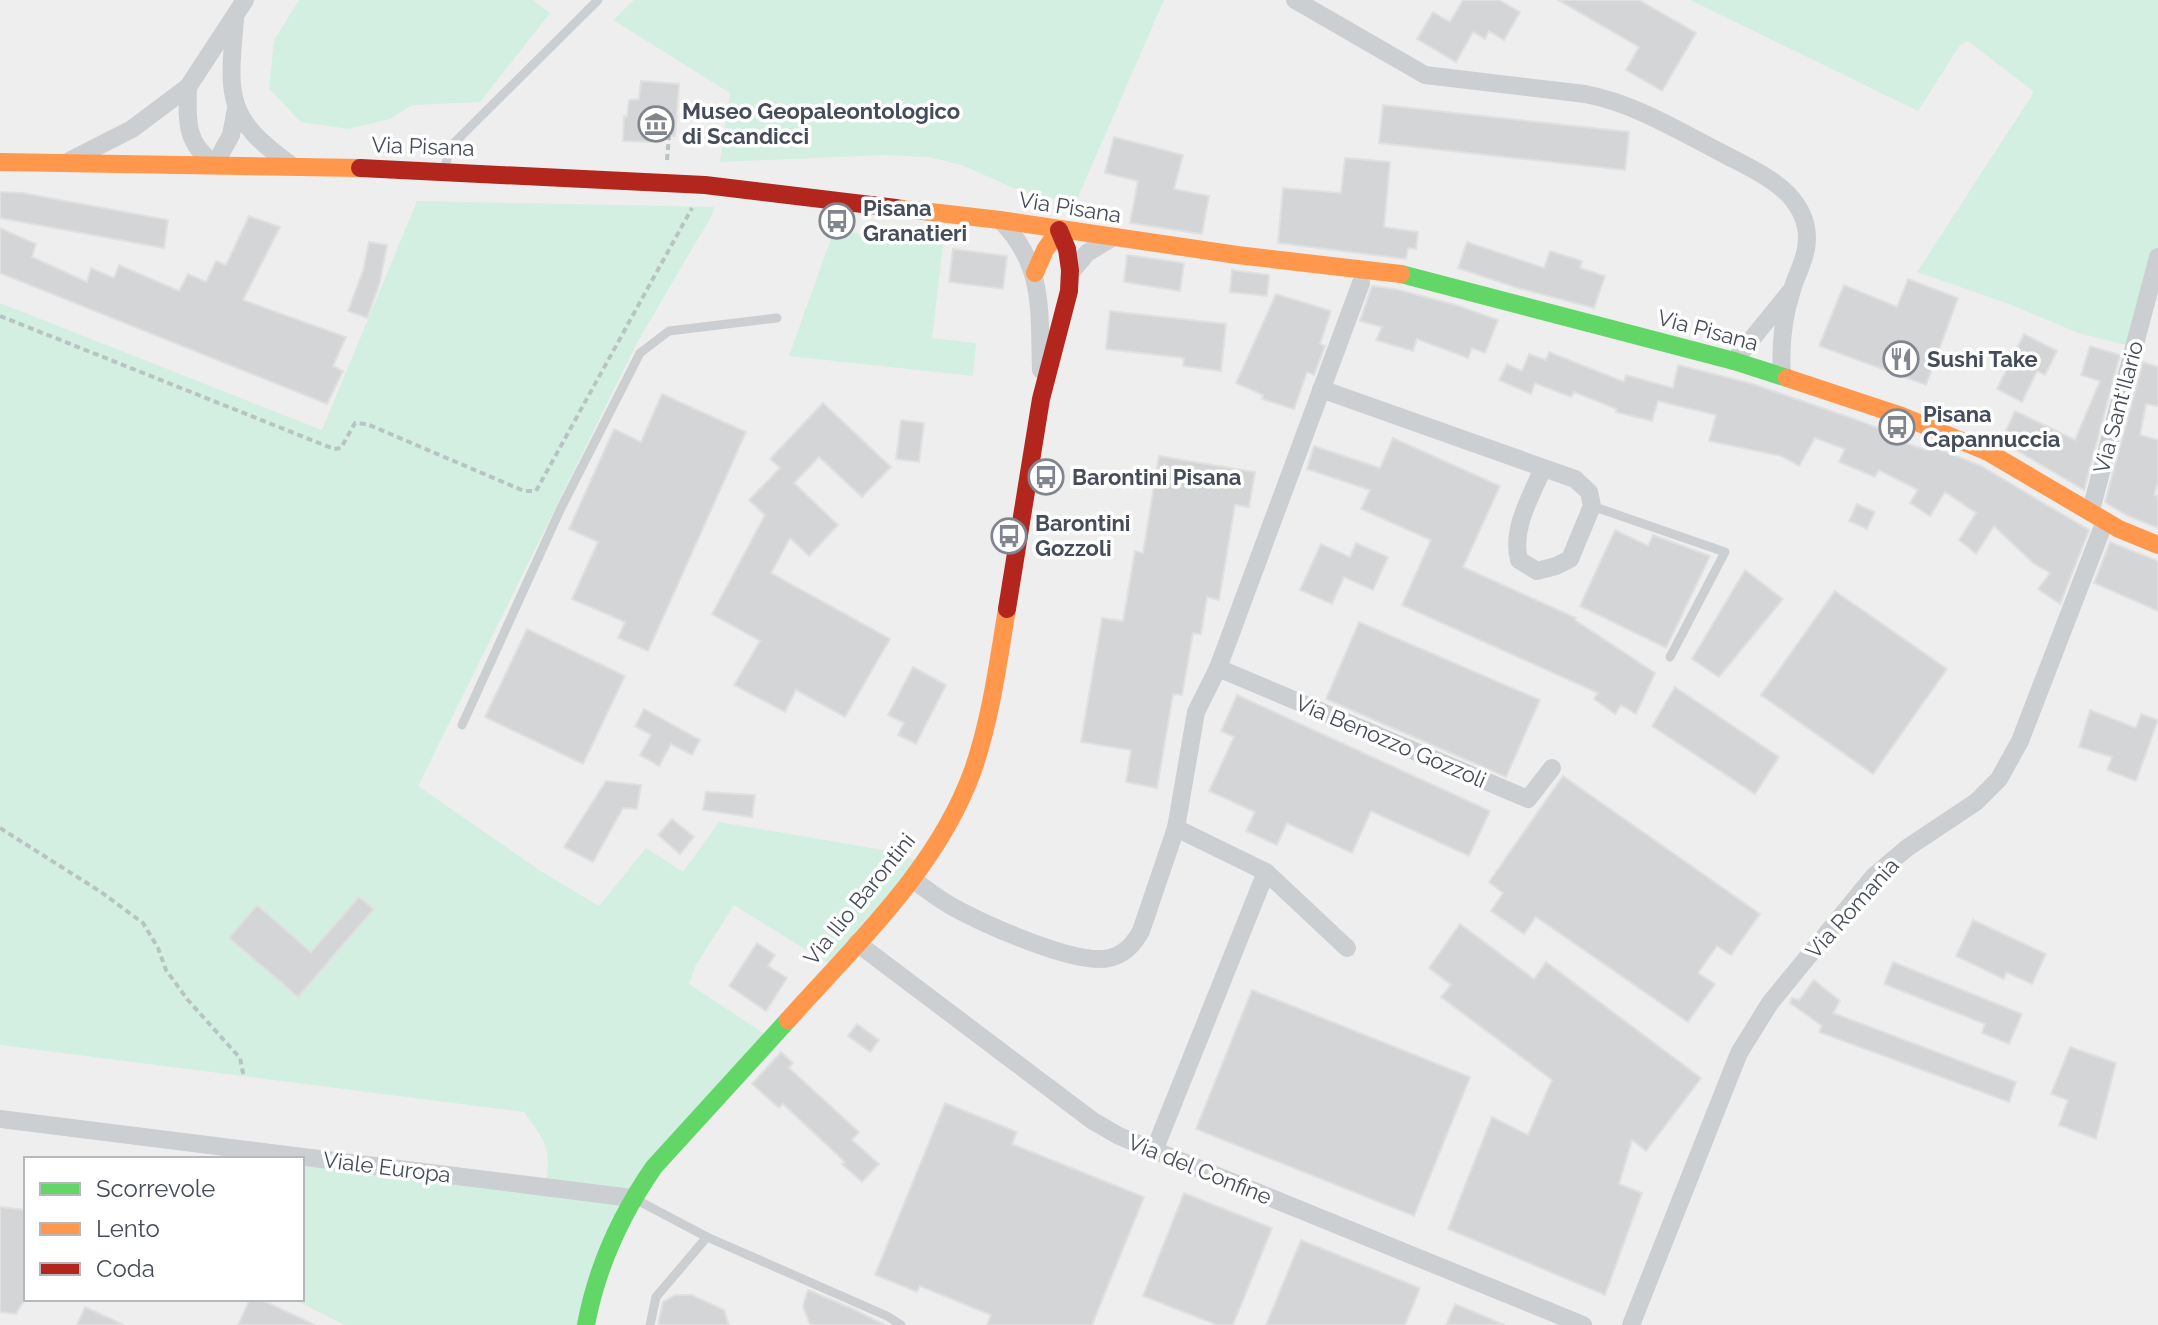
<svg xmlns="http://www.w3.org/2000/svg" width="2158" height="1325" viewBox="0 0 2158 1325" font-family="Raleway,sans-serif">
<rect width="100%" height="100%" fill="#efeeee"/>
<!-- green -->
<g fill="#d2efe2">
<path d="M299 0H533L550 13 480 102 412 105 390 119 348 129 301 122 269 89 274 40Z"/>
<path d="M634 0H1164L1075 204 1013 188 962 165 928 157 884 155 720 162 730 93 613 20Z"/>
<path d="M1690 0H2158V257L2134 347 2078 333 2009 304 1917 272 2034 92 1968 41 1960 45 1918 111Z"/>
<path d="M417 201 714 207 712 215 638 341 418 786 539 870 599 906 646 848 683 872 719 822 889 851 923 863 835 968 734 905 696 965 689 984 771 1038 654 1167 586 1325H345L293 1299H302V1159H231L233 1148 546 1187C551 1146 547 1145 524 1112L0 1045V303L322 430Z"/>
<path d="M834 230 943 245 932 338 976 343 973 376 789 356Z"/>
</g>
<!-- building -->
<g fill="#d4d5d7" stroke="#e0e0e1" stroke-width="2">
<path d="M1463 0H1499L1520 12 1504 40 1489 31 1485 39 1473 32 1456 62 1417 39 1433 12 1450 22Z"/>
<path d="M1558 0H1639L1696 33 1662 91 1626 70 1639 47Z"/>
<path d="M641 81 679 84 675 136 653 135 651 142 623 141 624 116 627 117 629 100 639 99Z"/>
<path d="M1383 105 1629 132 1625 170 1379 143Z"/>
<path d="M1114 137 1183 155 1174 189 1209 196 1202 234 1130 223 1138 181 1105 173Z"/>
<path d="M1345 158 1390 162 1384 227 1418 232 1416 249 1408 248 1406 259 1278 243 1283 188 1341 193Z"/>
<path d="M0 192 23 193 168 220 164 248 0 218Z"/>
<path d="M249 216 280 227 243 300 346 337 333 366 343 371 327 404 0 273V228L36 244 32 257 87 282 91 268 114 278 119 265 179 291 188 274 206 282 216 261 226 265Z"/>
<path d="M369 242 387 245 380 282 367 318 348 311 363 271Z"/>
<path d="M1467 242 1544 268 1550 251 1582 261 1580 268 1605 276 1594 308 1518 288 1458 268Z"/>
<path d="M953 249 1007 256 1003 289 949 282Z"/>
<path d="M1127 255 1184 263 1180 291 1124 282Z"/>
<path d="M1232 270 1269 275 1267 296 1230 292Z"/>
<path d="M1908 279 1958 298 1926 385 1819 346 1844 285 1897 307Z"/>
<path d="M1372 286 1395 289 1456 305 1498 320 1485 353 1472 348 1468 358 1417 339 1413 351 1376 340 1382 327 1360 321Z"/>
<path d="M1276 294 1331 311 1320 344 1325 346 1314 375 1307 372 1294 409 1262 399 1263 395 1236 383Z"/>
<path d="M1110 311 1226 324 1221 371 1183 366 1184 358 1106 349Z"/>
<path d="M2024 334 2057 351 2045 375 2037 371 2022 402 1997 389Z"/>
<path d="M2090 346 2120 355 2084 490 2001 441 2015 411 2075 440 2100 381 2081 375Z"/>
<path d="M1549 352 1624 382 1626 375 1673 388 1678 365 1753 384 1857 420 1886 431 1884 436 1926 450 1929 445 1981 466 2089 530 2060 604 2038 589 2050 573 2033 563 1994 526 1976 554 1959 540 1976 513 1945 492 1930 516 1910 503 1918 490 1879 470 1875 477 1839 462 1845 449 1815 438 1799 466 1781 456 1709 441 1716 415 1658 401 1652 421 1616 412 1617 409 1574 392 1571 397 1535 383 1531 394 1499 380 1507 364 1522 371 1529 354 1546 360Z"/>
<path d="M2143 362 2158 367V406L2146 404 2140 435 2158 440V482L2154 495 2158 496V528L2126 515 2105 502Z"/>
<path d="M662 394 746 432 648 651 618 638 625 622 572 599 598 542 569 529 614 429 641 442Z"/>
<path d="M823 403 891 467 862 497 819 457 794 483 838 525 809 556 790 538 771 573 890 639 845 717 796 690 785 712 734 685 760 641 712 614 765 515 749 500 780 468 770 459Z"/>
<path d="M901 420 924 423 919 462 896 459Z"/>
<path d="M1393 438 1500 486 1463 567 1576 618 1575 620 1655 673 1636 714 1621 705 1615 714 1594 699 1598 693 1402 605 1431 540 1361 509 1370 490 1307 469 1314 446 1380 468Z"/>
<path d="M1159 456 1255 472 1249 507 1235 505 1219 600 1207 597 1201 634 1193 633 1182 695 1173 694 1157 788 1126 782 1131 750 1081 742 1102 618 1123 621 1135 551 1143 553Z"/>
<path d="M1857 504 1875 512 1867 529 1849 521Z"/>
<path d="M1615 530 1648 546 1653 535 1710 556 1666 648 1580 606Z"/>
<path d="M2110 542 2158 561V611L2094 583Z"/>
<path d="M1356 543 1388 557 1373 590 1344 577 1332 604 1300 590 1321 544 1350 557Z"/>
<path d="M1745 570 1783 599 1719 677 1692 659Z"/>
<path d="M1835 591 1947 669 1873 774 1761 695Z"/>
<path d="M1359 622 1540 700 1506 777 1326 699Z"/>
<path d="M527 629 625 676 583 764 485 717Z"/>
<path d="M913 667 946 685 916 744 898 735 904 723 888 715Z"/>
<path d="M1675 687 1779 757 1755 794 1652 726Z"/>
<path d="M1237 695 1490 811 1469 856 1371 811 1352 853 1287 823 1277 845 1246 831 1255 812 1209 791 1234 737 1221 731Z"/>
<path d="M644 709 700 740 692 755 671 744 659 766 640 755 651 735 635 726Z"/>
<path d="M2090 710 2136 728 2141 714 2158 720 2136 781 2107 770 2112 757 2079 747Z"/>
<path d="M1563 776 1760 914 1731 955 1717 946 1698 973 1715 984 1688 1022 1536 917 1524 934 1491 911 1503 893 1489 882Z"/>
<path d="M606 781 641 785 637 809 623 808 593 862 564 847Z"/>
<path d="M706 792 755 795 752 817 703 810Z"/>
<path d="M672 819 694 837 680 854 658 835Z"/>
<path d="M359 897 374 909 298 997 229 938 257 905 311 952Z"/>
<path d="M1973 920 2046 954 2032 984 2006 972 2004 979 1956 956Z"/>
<path d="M1460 924 1534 979 1546 962 1701 1078 1646 1151 1632 1140 1619 1184 1642 1193 1605 1295 1448 1229 1492 1117 1528 1135 1552 1080 1441 997 1451 985 1429 968Z"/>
<path d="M757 943 775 955 768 966 787 978 766 1011 729 986Z"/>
<path d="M1893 962 2022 1014 2009 1044 1982 1033 1985 1024 1884 984Z"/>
<path d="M1814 980 1840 1001 1833 1013 2016 1082 2009 1102 1819 1032 1822 1026 1790 1003 1792 998 1799 1000Z"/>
<path d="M1252 990 1470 1077 1414 1216 1196 1129Z"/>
<path d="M857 1024 879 1040 870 1052 848 1036Z"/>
<path d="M2070 1047 2116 1063 2096 1139 2059 1125 2068 1100 2051 1094Z"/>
<path d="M781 1052 793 1063 789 1068 859 1132 852 1140 879 1164 862 1182 842 1164 845 1162 783 1104 779 1108 752 1084Z"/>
<path d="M945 1103 1017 1132 1012 1144 1144 1197 1092 1325H987L991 1315 920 1286 917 1292 875 1275Z"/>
<path d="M1184 1193 1272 1228 1233 1325H1217L1143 1296Z"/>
<path d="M0 1207 26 1210V1297L16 1314 0 1312Z"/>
<path d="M1301 1240 1420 1288 1405 1325H1266Z"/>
<path d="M808 1290 853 1309 885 1325H810L803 1306Z"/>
<path d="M675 1295H692L724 1310 729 1325H658L663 1302Z"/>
<path d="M250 1299H260L315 1325H238Z"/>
<path d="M1455 1304 1505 1325H1446Z"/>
<path d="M85 1307 124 1325H77Z"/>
</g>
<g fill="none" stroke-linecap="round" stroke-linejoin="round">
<!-- path -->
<g stroke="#b8c4c3" stroke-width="4" stroke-dasharray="6 4" stroke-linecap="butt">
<path d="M667 160 669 136"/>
<path d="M0 316 334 449 341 448 355 423 367 424 524 491H536L692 208"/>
<path d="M0 828 101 892 143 923 158 948 166 970 187 999 240 1058 244 1078"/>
</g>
<!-- lane -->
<g stroke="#cccfd2" stroke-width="9">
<path d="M445 166 451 146 598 0"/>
<path d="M1592 506 1725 552 1670 657"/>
<path d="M462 725 561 508 640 353 669 331 777 318"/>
<path d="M635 1199 707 1237 887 1316 901 1325"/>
<path d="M650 1325 656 1297 707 1237"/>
</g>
<!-- street -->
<g stroke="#cccfd2" stroke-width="18">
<path d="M1295 0 1425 75 1585 94C1633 103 1677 130 1720 152 1742 164 1770 176 1788 194 1800 207 1807 221 1807 238 1807 258 1797 272 1792 290 1783 318 1780 347 1782 375"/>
<path d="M235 20C228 96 225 118 291 165"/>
<path d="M188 87C187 120 185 144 215 164L231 135 236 109"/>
<path d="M69 161 132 129 188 87 245 0"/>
<path d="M1000 220C1045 265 1039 311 1041 370"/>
<path d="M1072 271 1087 253 1110 239"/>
<path d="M1734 361 1790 292"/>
<path d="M1321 389 1575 479 1589 492 1592 506 1570 559 1556 566 1537 571 1519 560C1511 528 1531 497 1543 468"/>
<path d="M2091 510 2158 257"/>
<path d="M1218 668 1528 799 1552 768"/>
<path d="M1266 872 1347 948"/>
<path d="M912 879C925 888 938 899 953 907 984 924 1076 966 1109 958 1124 955 1134 944 1141 931L1176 828 1196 712 1218 668 1361 283"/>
<path d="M857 943 1093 1121 1119 1136 1583 1325"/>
<path d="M0 1119 632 1198"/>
<path d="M1154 1151 1266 872 1176 828"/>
<path d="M1631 1325 1739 1053 1770 1003 1874 876 1907 848 1976 802 1999 779 2020 741 2105 521"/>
</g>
<!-- fast -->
<g stroke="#63d668" stroke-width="18">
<path d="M1401 274 1734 361 1787 378"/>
<path d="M586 1325C597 1266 620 1216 654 1167L788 1020"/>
</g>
<!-- slow -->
<g stroke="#ff974d" stroke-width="18">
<path d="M0 162 360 168"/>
<path d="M896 208 1000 220 1237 255 1401 274"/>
<path d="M1035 273 1045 250 1059 230"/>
<path d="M1787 378 1902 416 1988 452 2119 529 2158 545"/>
<path d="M788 1020C856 944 938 868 973 770 991 718 998 663 1007 609"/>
</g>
<!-- jam -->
<g stroke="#b3261e" stroke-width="18">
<path d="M360 168 705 185 896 208"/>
<path d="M1007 609 1041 399 1069 291 1070 270 1067 249 1059 230"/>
</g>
</g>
<!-- icons -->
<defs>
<symbol id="museum-ring" viewBox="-11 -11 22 22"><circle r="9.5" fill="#fff" stroke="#80858e" stroke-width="1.5"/><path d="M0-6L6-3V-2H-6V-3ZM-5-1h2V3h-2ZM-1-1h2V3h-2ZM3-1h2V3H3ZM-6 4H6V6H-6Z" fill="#80858e"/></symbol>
<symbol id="bus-ring" viewBox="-11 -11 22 22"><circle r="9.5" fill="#fff" stroke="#80858e" stroke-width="1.5"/><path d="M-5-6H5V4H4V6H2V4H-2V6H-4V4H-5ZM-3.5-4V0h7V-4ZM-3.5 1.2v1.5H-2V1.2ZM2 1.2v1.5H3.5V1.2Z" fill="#80858e"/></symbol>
<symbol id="restaurant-ring" viewBox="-11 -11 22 22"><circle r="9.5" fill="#fff" stroke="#80858e" stroke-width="1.5"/><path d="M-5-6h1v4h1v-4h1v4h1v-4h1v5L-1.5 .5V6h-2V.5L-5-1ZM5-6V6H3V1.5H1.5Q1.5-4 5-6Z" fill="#80858e"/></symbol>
</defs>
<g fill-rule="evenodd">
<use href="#museum-ring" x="636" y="104" width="40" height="40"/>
<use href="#bus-ring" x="817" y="201" width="40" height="40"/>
<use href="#restaurant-ring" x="1881" y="339" width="40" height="40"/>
<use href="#bus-ring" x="1877" y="407" width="40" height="40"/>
<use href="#bus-ring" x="1026" y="457" width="40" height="40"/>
<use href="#bus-ring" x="989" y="516" width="40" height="40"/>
</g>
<g text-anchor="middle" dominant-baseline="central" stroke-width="7" stroke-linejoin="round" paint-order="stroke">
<!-- poi labels -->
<g font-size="22" font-weight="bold" fill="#454d5b" stroke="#fff" text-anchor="start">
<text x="682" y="111">Museo Geopaleontologico<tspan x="682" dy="25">di Scandicci</tspan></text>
<text x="863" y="208">Pisana<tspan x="863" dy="25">Granatieri</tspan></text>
<text x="1927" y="359">Sushi Take</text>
<text x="1923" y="414">Pisana<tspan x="1923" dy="25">Capannuccia</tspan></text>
<text x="1072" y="477">Barontini Pisana</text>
<text x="1035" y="523">Barontini<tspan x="1035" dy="25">Gozzoli</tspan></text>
</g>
<!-- street labels -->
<g font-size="22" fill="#454d5b" stroke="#fff">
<text transform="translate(423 146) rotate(2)">Via Pisana</text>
<text transform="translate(1070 207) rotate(9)">Via Pisana</text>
<text transform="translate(1708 330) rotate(15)">Via Pisana</text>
<text transform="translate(2118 407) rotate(-75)">Via Sant'Ilario</text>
<text transform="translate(1391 741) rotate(23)">Via Benozzo Gozzoli</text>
<text transform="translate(859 899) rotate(-51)">Via Ilio Barontini</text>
<text transform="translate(1852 908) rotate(-48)">Via Romania</text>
<text transform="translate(387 1167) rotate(7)">Viale Europa</text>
<text transform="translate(1200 1169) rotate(22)">Via del Confine</text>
</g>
</g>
<!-- legend -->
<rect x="24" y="1157" width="280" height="144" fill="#ffffff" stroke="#b5b8bd" stroke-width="2"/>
<rect x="40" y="1183" width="40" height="12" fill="#63d668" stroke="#b5b8bd" stroke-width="2"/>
<text x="96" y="1197" font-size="24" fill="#454d5b">Scorrevole</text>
<rect x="40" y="1223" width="40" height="12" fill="#ff974d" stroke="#b5b8bd" stroke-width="2"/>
<text x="96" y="1237" font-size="24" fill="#454d5b">Lento</text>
<rect x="40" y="1263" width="40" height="12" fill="#b3261e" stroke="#b5b8bd" stroke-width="2"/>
<text x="96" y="1277" font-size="24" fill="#454d5b">Coda</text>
</svg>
